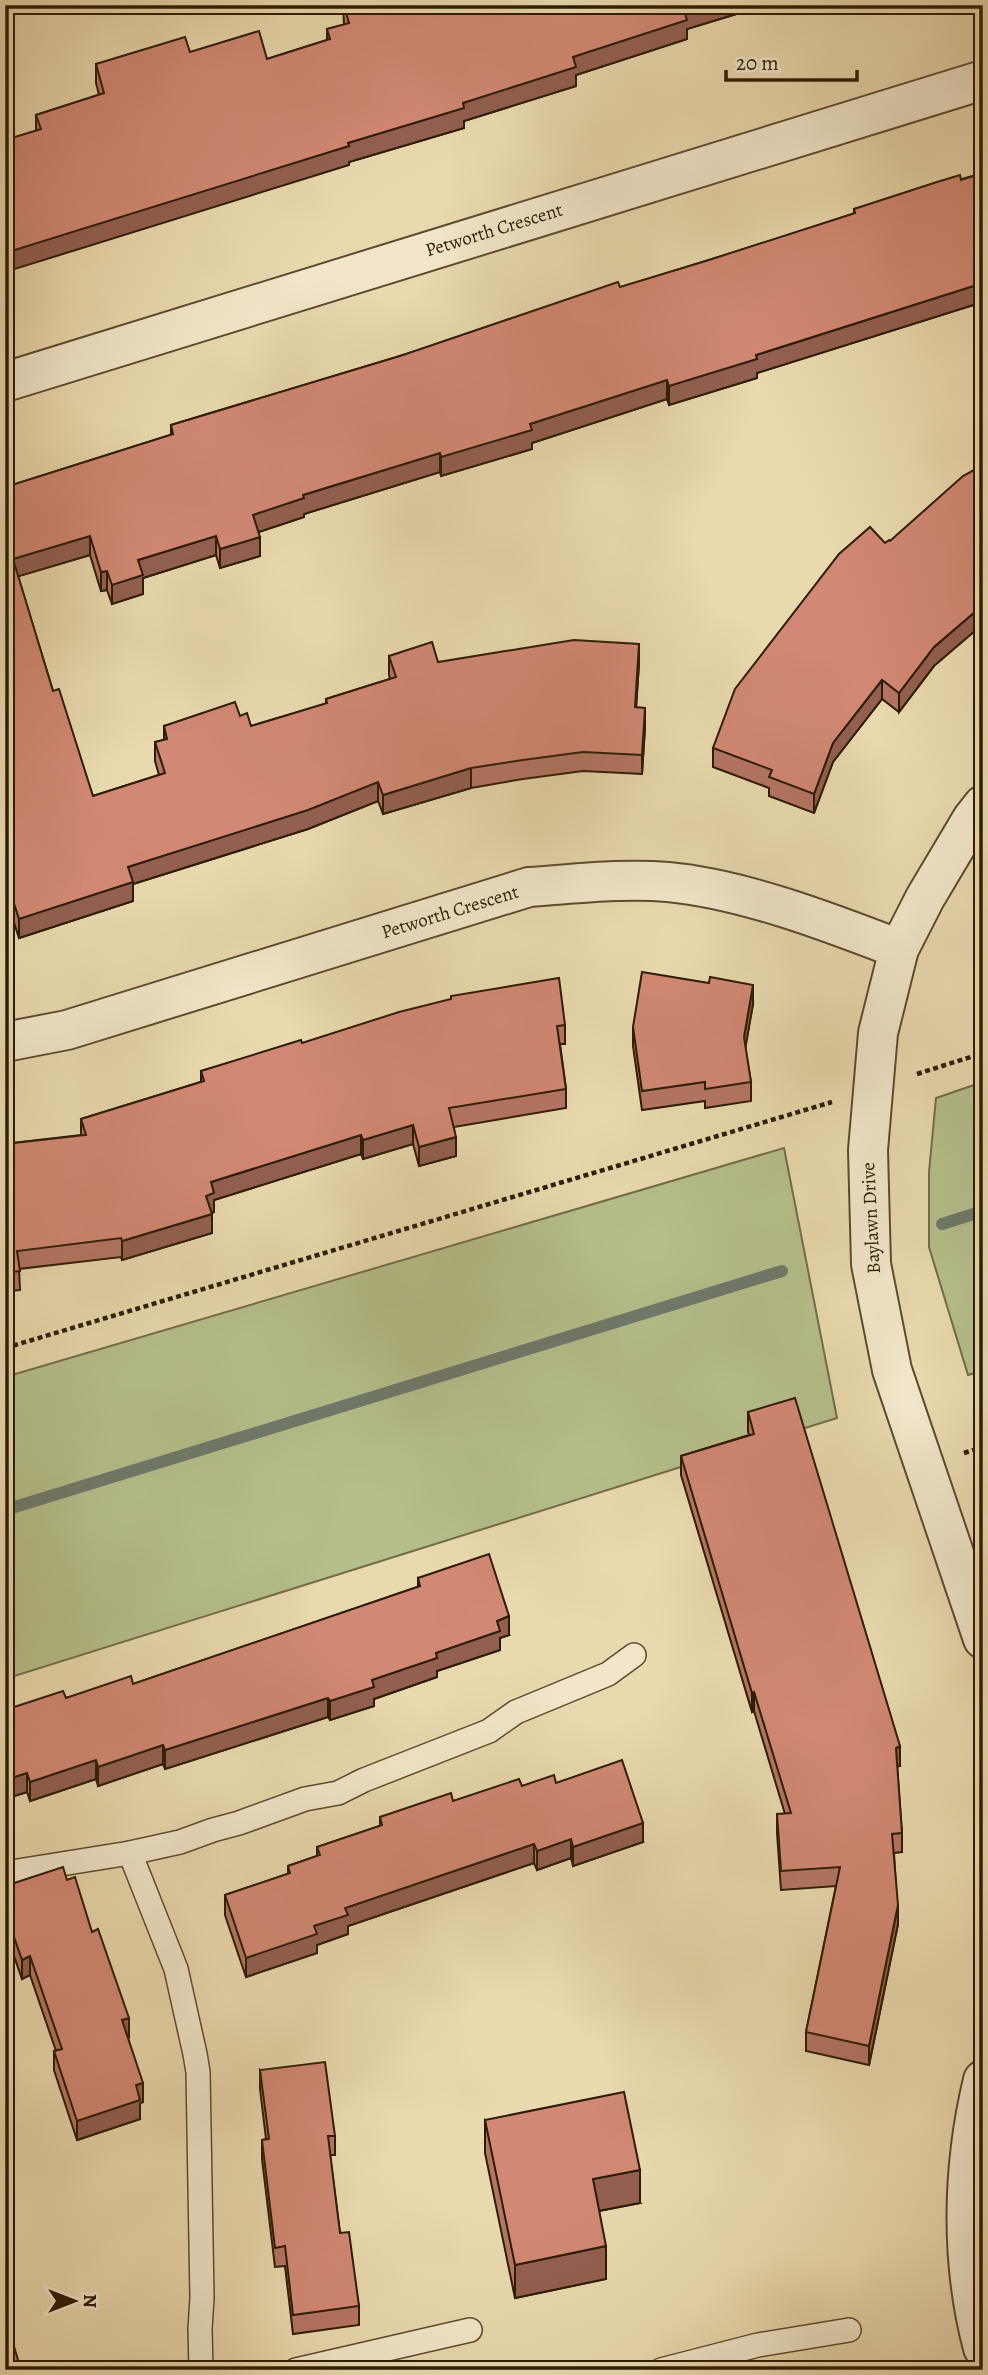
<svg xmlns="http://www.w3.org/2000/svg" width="988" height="2375" viewBox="0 0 988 2375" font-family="Alegreya,serif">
<rect width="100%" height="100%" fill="#e9d9ae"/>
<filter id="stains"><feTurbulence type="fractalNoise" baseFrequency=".00286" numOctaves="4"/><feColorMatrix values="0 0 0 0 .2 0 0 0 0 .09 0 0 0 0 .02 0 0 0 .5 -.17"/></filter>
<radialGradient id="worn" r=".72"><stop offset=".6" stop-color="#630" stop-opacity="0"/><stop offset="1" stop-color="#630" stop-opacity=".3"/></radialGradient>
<!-- green -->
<g fill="#b5bf8b" stroke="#716e48" stroke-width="2">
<path d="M983 1082V1371L968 1375 929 1247V1172L936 1098Z"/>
<path d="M784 1148 837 1418 5 1679V1377Z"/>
</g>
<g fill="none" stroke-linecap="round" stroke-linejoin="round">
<!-- stream -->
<g stroke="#6e7a6c" stroke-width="12">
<path d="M942 1224 983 1211"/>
<path d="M5 1510 782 1271"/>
</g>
<defs>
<g id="service">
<path d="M130 1853 176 1969 195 2054 198 2072 202 2298 200 2329 201 2370"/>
<path d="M5 1873 130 1853 180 1842 213 1830 239 1823 305 1799 338 1793 364 1780 489 1731 516 1712 608 1674 634 1655"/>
<path d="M296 2370 470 2330"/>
<path d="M661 2370 758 2345 849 2330"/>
</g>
<g id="minor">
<path d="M5 382 983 80"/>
<path d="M5 1042 67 1030 529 887C575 884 623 878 668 882 743 889 829 922 899 949"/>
</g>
<g id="tertiary">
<path d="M983 805 972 819 925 898 899 949 878 1033 868 1150 871 1264 892 1370 983 1639"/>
<path d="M983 2080C962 2168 960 2261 983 2348"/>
</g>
</defs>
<!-- service casing -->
<use href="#service" stroke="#5c4b2e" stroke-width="26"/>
<!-- minor casing -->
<use href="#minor" stroke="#5c4b2e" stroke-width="42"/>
<!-- tertiary casing -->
<use href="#tertiary" stroke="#5c4b2e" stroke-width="42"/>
<!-- path -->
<g stroke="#2d1c04" stroke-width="4.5" stroke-dasharray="5 3.5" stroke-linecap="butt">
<path d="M917 1074 983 1053"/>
<path d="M5 1348 832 1102"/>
<path d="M964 1453 983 1447"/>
</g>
<!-- service -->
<use href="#service" stroke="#f1e6ca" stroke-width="23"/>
<!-- minor -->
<use href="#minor" stroke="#f1e6ca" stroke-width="38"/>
<!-- tertiary -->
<use href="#tertiary" stroke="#f1e6ca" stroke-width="38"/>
</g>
<!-- wall -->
<g fill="#b47564" stroke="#2d1c04" stroke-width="2">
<path d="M343 5H766L687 29V39L576 75V86L464 121V128L349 162V165L36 130V115L99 95 96 83V64L190 52 267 59 327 40V29L344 25Z"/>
<path d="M983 173V302L757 373V378L669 405 667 399 532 443V449L441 476 440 472 304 514V517L258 532 260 556 220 568 216 555 143 578V594L112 604 107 590 101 591 90 555 18 576 53 691 93 796 159 775 155 761V742L164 740V726L240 716 251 726 326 704V699L390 679 389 675V656L438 662 639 663 636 707 645 727 642 774 583 771 523 779 471 788 383 814 378 801 308 829 133 884V901L19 938 5 895V473L9 486 171 435V425L400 356 709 260 854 214V209Z"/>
<path d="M890 541 934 666 899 712 882 699 833 762 814 813 769 796V788L713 767V748L885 543Z"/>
<path d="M753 1004 745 1047 751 1082V1101L705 1108V1101L642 1110 633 1046V1027Z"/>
<path d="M565 1025V1044H560L566 1089V1108L454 1127 456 1156 419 1166 413 1144 363 1159 361 1154 214 1200V1212L212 1213V1233L122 1260 121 1257 19 1269 20 1290 5 1292V1144L81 1135V1119L201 1082V1071L302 1043Z"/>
<path d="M748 1412 900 1766H897L902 1833V1852L894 1853 898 1924 869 2065 806 2051V2032L836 1886 781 1890 777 1833V1814H785L754 1711 752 1712 681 1475V1456L749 1435 748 1431Z"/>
<path d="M418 1578 509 1635 500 1638V1650L437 1671V1677L374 1699V1706L330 1720 328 1717 165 1769 163 1764 98 1786 96 1779 30 1801 27 1792 5 1799V1710L133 1684 418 1587Z"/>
<path d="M556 1783 643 1842 573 1866 571 1858 537 1870 534 1863 348 1926V1934L317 1945V1953L246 1977 225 1915V1895L288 1874V1866L317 1856V1847L380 1826V1817L522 1786Z"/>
<path d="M67 1880 92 1932 129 2037H128L143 2102 140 2103V2119L77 2140 54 2070V2051H56L30 1975 22 1979 5 1930V1886Z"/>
<path d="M260 2070 335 2136V2155H330L340 2233 359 2306V2325L293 2334 285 2266 275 2267 262 2159V2140L266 2139 260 2089Z"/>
<path d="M485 2120 640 2203 599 2211 606 2279 515 2298 485 2153Z"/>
</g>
<!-- shaded-wall -->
<g fill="#925f51" stroke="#2d1c04" stroke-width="2">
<path d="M704 5H766L687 29V39L576 75V86L464 121V128L349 162V165L5 272V253L348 143 463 103 684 11Z"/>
<path d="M983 283V302L757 373V378L669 405V386L756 355Z"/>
<path d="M667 380V399L532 443V449L441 476V457L530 424Z"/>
<path d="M440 453V472L304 514V517L253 534V515L303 495Z"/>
<path d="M90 536V555L13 578V559Z"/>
<path d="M216 536V555L143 578V594L112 604V585L138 560Z"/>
<path d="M260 537V556L220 568V549Z"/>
<path d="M107 571V590L101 591V572Z"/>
<path d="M983 605V624L934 666 899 712V693L934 647Z"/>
<path d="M639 644V663L635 726V707Z"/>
<path d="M882 680V699L833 762 814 813V794L833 743Z"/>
<path d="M645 708V727L642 774V755Z"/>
<path d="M471 768V788L383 814V795Z"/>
<path d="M378 782V801L308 829 133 884V901L19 938V919L128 867Z"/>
<path d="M753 985V1004L744 1056V1037Z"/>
<path d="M413 1125V1144L363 1159V1140Z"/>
<path d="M361 1135V1154L214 1200V1212L206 1215V1196L211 1182Z"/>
<path d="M456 1137V1156L419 1166V1147Z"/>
<path d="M212 1214V1233L122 1260V1241Z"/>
<path d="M509 1616V1635L500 1638V1650L437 1671V1677L374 1699V1706L330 1720V1701L372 1680 436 1653 497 1621Z"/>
<path d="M754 1692V1711L752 1712V1693Z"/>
<path d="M328 1698V1717L165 1769V1750Z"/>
<path d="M163 1745V1764L98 1786V1767Z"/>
<path d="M900 1746V1766L896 1767V1748Z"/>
<path d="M96 1760V1779L30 1801V1782Z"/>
<path d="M27 1773V1792L5 1799V1780Z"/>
<path d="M643 1823V1842L573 1866V1847Z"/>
<path d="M571 1839V1858L537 1870V1851Z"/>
<path d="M534 1844V1863L348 1926V1934L317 1945V1953L246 1977V1958L314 1926 345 1908Z"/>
<path d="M898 1905V1924L869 2065V2046Z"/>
<path d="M30 1956V1975L22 1979V1960Z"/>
<path d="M129 2018V2037L122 2039V2020Z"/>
<path d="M143 2083V2102L140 2103V2119L77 2140V2121L136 2085Z"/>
<path d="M640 2170V2203L593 2212V2179Z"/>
<path d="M606 2246V2279L515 2298V2265Z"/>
</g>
<!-- building -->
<g fill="#d18874" stroke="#2d1c04" stroke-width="2">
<path d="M344 5H704L684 11 687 20 573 57 576 67 463 103 464 108 348 143 349 146 5 253V140L41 129 36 115 104 93 96 64 185 37 190 52 259 31 267 59 330 39 327 29 349 23Z"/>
<path d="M983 173V283L756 355 757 359 669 386 667 380 530 424 532 430 441 457 440 453 303 495 304 498 253 515 260 537 220 549 216 536 138 560 143 575 112 585 107 571 101 572 90 536 13 559 53 691 59 689 93 796 165 773 155 742 167 739 164 726 235 702 240 716 247 713 251 726 327 703 326 699 396 677 389 656 432 642 438 662 574 640 639 644 635 707 645 708 642 755 583 752 523 760 471 768 383 795 378 782 308 810 128 867 133 882 19 919 5 876V473L9 486 173 434 171 425 400 356 618 282 620 287 709 260 855 213 854 209 937 182 960 175 961 180Z"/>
<path d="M983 465V605L934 647 899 693 882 680 833 743 814 794 769 777 772 770 713 748 735 689 839 554 870 527 885 543 889 540 890 541 963 476Z"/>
<path d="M642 972 709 983 710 977 753 985 744 1037 751 1082 705 1089V1082L642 1091 633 1027Z"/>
<path d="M559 978 565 1025 557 1026 566 1089 449 1108 456 1137 419 1147 413 1125 363 1140 361 1135 211 1182 214 1193 206 1196 212 1214 122 1241 121 1238 17 1251 20 1271 5 1273V1144L86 1135 81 1119 204 1081 201 1071 301 1040 302 1043 399 1012 451 999V996Z"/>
<path d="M795 1398 900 1746 896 1748 902 1833 892 1834 898 1905 869 2046 806 2032 840 1867 781 1871 777 1814 791 1813 754 1692 752 1693 681 1456 754 1434 748 1412Z"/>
<path d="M489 1554 509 1616 497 1621 500 1631 436 1653 437 1658 372 1680 374 1687 330 1701 328 1698 165 1750 163 1745 98 1767 96 1760 30 1782 27 1773 5 1780V1710L63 1691 66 1698 131 1676 133 1684 420 1586 418 1578Z"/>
<path d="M622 1760 643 1823 573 1847 571 1839 537 1851 534 1844 345 1908 348 1915 314 1926 317 1934 246 1958 225 1895 290 1873 288 1866 320 1855 317 1847 382 1825 380 1817 451 1793 453 1801 519 1779 522 1786 554 1775 556 1783Z"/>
<path d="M63 1867 67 1880 75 1877 92 1932 98 1929 129 2018 122 2020 143 2083 136 2085 140 2100 77 2121 54 2051 62 2049 30 1956 22 1960 5 1911V1886Z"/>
<path d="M325 2062 335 2136H328L340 2233 349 2232 359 2306 293 2315 285 2246 275 2248 262 2140 269 2139 260 2070Z"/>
<path d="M624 2092 640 2170 593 2179 606 2246 515 2265 485 2120Z"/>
<path d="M5 2331 9 2344 13 2343 21 2370H5Z"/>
</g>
<g text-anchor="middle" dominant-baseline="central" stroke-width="6" stroke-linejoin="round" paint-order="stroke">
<!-- street labels -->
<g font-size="19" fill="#2d1c04" stroke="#f1e6ca">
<text transform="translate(494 230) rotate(-17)">Petworth Crescent</text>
<text transform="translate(450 912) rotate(-17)">Petworth Crescent</text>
<text transform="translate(871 1218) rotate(-93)">Baylawn Drive</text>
</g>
</g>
<!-- margin -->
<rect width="988" height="2375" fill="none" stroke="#e9d9ae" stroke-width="28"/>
<rect x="7" y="7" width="974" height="2361" fill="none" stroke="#2d1c04" stroke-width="3.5"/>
<rect x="14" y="14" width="960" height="2347" fill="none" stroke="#2d1c04" stroke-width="2"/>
<!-- north arrow -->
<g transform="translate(74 2301) rotate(90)" stroke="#f1e6ca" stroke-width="5" paint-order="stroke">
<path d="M0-5L12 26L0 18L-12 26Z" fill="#2d1c04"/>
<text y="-10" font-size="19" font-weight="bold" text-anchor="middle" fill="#2d1c04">N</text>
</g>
<!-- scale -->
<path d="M726 70v10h131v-10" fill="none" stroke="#2d1c04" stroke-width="3.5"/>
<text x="736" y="70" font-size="21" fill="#2d1c04" stroke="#f1e6ca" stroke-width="5" paint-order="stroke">20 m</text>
<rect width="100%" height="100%" filter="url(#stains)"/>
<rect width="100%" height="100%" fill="url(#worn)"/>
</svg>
